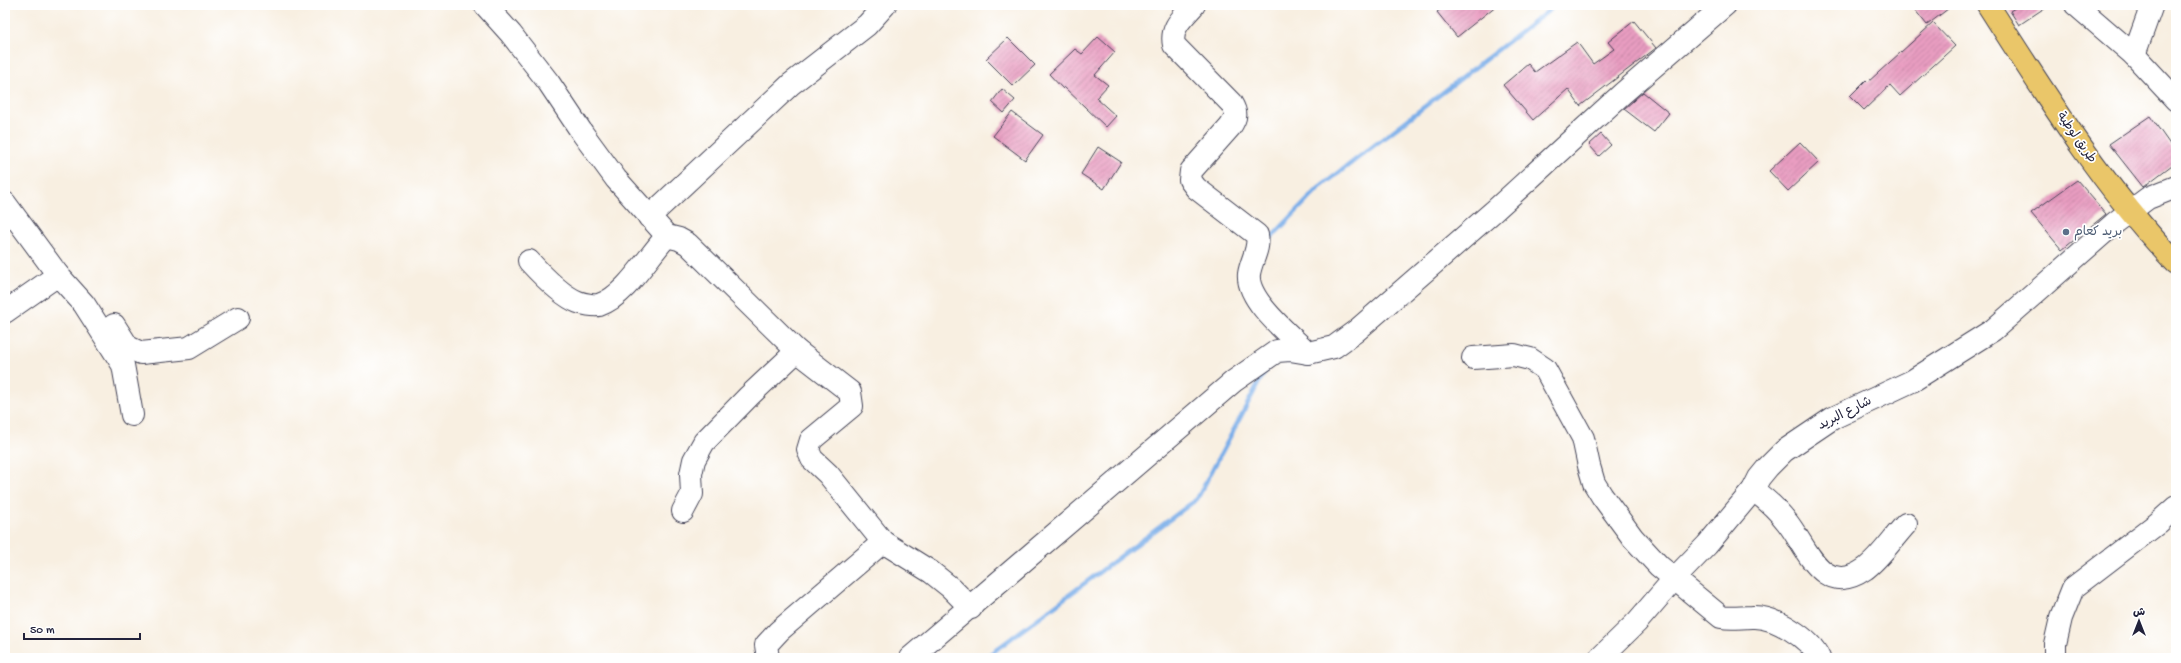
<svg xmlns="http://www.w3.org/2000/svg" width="2181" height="663" viewBox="0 0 2181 663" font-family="'Gochi Hand','Playpen Sans Arabic',sans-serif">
<defs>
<pattern id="building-hatch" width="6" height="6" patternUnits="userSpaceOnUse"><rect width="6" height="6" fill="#e99dc1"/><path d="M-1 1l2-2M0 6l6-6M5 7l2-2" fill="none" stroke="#bc809e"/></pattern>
</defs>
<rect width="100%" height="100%" fill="#fff"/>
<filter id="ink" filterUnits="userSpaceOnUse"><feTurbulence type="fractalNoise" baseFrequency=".025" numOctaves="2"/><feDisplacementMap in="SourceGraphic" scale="8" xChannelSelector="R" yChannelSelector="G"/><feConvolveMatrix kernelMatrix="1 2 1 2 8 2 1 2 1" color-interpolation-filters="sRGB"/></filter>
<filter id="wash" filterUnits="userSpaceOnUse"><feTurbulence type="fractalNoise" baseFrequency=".012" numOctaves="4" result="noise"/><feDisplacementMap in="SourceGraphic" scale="16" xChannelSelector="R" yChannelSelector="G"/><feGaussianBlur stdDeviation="0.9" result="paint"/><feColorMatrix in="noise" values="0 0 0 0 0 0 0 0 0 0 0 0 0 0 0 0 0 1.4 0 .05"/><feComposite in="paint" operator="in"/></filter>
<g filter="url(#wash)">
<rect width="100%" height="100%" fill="#f8efe1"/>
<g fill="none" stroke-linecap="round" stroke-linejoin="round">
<!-- stream -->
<g stroke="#7bafe9" stroke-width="4.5">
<path d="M1265 244 1319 188 1556 5"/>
<path d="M985 658 1197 499 1266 369"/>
</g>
</g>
<g id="blocks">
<!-- building -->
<g fill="url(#building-hatch)">
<path d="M1446 5H1497L1457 37 1437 12Z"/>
<path d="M1911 5H1953L1927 25Z"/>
<path d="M2020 5H2049L2019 25 2010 11Z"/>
<path d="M1634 21 1656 48 1580 106 1568 89 1533 120 1503 85 1528 64 1535 72 1577 42 1593 64 1614 49 1608 42Z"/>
<path d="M1933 23 1955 46 1900 96 1890 85 1864 110 1850 96 1866 80 1868 82Z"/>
<path d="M1098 37 1115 52 1095 75 1108 85 1096 98 1116 116 1106 127 1064 87 1063 89 1049 74 1075 49 1082 54Z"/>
<path d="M1008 38 1035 65 1013 86 986 59Z"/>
<path d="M1002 89 1015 100 1004 113 992 102Z"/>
<path d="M1643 92 1669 113 1654 132 1624 109Z"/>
<path d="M1012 112 1043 135 1025 160 993 136Z"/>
<path d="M2150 116 2176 153V162L2143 187 2109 144Z"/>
<path d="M1601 134 1611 145 1599 156 1589 145Z"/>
<path d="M1800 142 1819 162 1788 191 1769 171Z"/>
<path d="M1098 147 1121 162 1104 189 1081 174Z"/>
<path d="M2077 180 2106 214 2062 250 2031 213Z"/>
</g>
</g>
</g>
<g filter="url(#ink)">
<use href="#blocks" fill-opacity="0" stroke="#424154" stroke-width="1"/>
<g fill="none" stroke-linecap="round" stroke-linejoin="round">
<defs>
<g id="minor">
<path d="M485 5 511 34 549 83 583 134 616 179 667 236 679 239 688 244 797 351 850 392 852 406 811 440 808 450 812 459 828 474 883 542 931 572 951 588 971 608"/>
<path d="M1194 5C1183 18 1170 27 1174 45L1231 103C1237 113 1237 117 1230 127L1191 171 1190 180 1196 188 1257 235C1260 249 1251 260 1249 274 1246 300 1290 335 1308 353"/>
<path d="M2076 5 2134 55 2176 100"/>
<path d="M2134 55 2152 5"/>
<path d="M5 203 58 275 84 304 123 365 132 415"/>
<path d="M649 217 791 84 867 25 885 5"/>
<path d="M529 261C540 273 562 296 578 302 583 304 594 306 599 305 626 296 648 256 667 236"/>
<path d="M5 312 58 275"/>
<path d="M114 325 128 347 141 353 189 348 238 318"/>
<path d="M1473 358 1514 355 1530 359 1545 369 1583 438 1589 466 1594 483 1602 496 1633 538 1659 566 1721 617C1732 619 1741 617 1752 617 1775 616 1810 638 1819 658"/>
<path d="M1753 490C1766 499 1777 509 1787 522 1807 547 1822 599 1865 569 1880 558 1893 538 1906 524"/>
<path d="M683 511 692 494 691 474 694 460 704 442 749 396 797 351"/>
<path d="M768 658 766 645 779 631 883 542"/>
<path d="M910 658 1234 381 1277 351 1290 350 1308 353 1334 347 1356 331 1494 211 1623 93 1725 5"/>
<path d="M1600 658 1637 622 1675 578 1707 545 1753 490 1759 478 1768 467 1784 451 1833 418 1912 381 1993 330 2116 222 2148 198 2176 187"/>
<path d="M2055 658V644L2061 618 2073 588 2158 523 2176 507"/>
</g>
<path id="major" d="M1988 5C2045 94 2102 186 2176 263"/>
</defs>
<!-- minor casing -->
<use href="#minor" stroke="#424154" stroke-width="24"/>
<!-- major casing -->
<use href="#major" stroke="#424154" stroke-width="24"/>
<!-- minor -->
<use href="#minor" stroke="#fff" stroke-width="22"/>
<!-- major -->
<use href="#major" stroke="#eac669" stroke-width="22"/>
</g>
</g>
<!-- markers -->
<circle fill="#5c6f8a" stroke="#fff" stroke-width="1.5" cx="2066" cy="232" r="4"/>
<g text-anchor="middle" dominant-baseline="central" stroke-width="3.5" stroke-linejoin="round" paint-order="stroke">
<!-- street labels -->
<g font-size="13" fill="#22223b" stroke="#fff">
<text transform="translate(2076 138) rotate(55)">طريق لوطية</text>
<text transform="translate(1845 414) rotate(-27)">شارع البريد</text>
</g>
<!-- service labels -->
<g font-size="13" fill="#4e5e75" stroke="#fff" text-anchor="start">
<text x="2074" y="232">بريد كعام</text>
</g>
</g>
<!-- margin -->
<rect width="2181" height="663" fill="none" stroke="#fff" stroke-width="20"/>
<!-- north arrow -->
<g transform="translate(2139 621)" stroke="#ffffff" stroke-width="3" paint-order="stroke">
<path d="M0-3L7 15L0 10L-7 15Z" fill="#22223b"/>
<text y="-6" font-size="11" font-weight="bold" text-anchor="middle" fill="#22223b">ش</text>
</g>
<!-- scale -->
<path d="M24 633v6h116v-6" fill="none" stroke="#22223b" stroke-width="2"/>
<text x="30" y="633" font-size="12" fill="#22223b" stroke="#ffffff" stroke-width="3" paint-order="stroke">50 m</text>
</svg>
